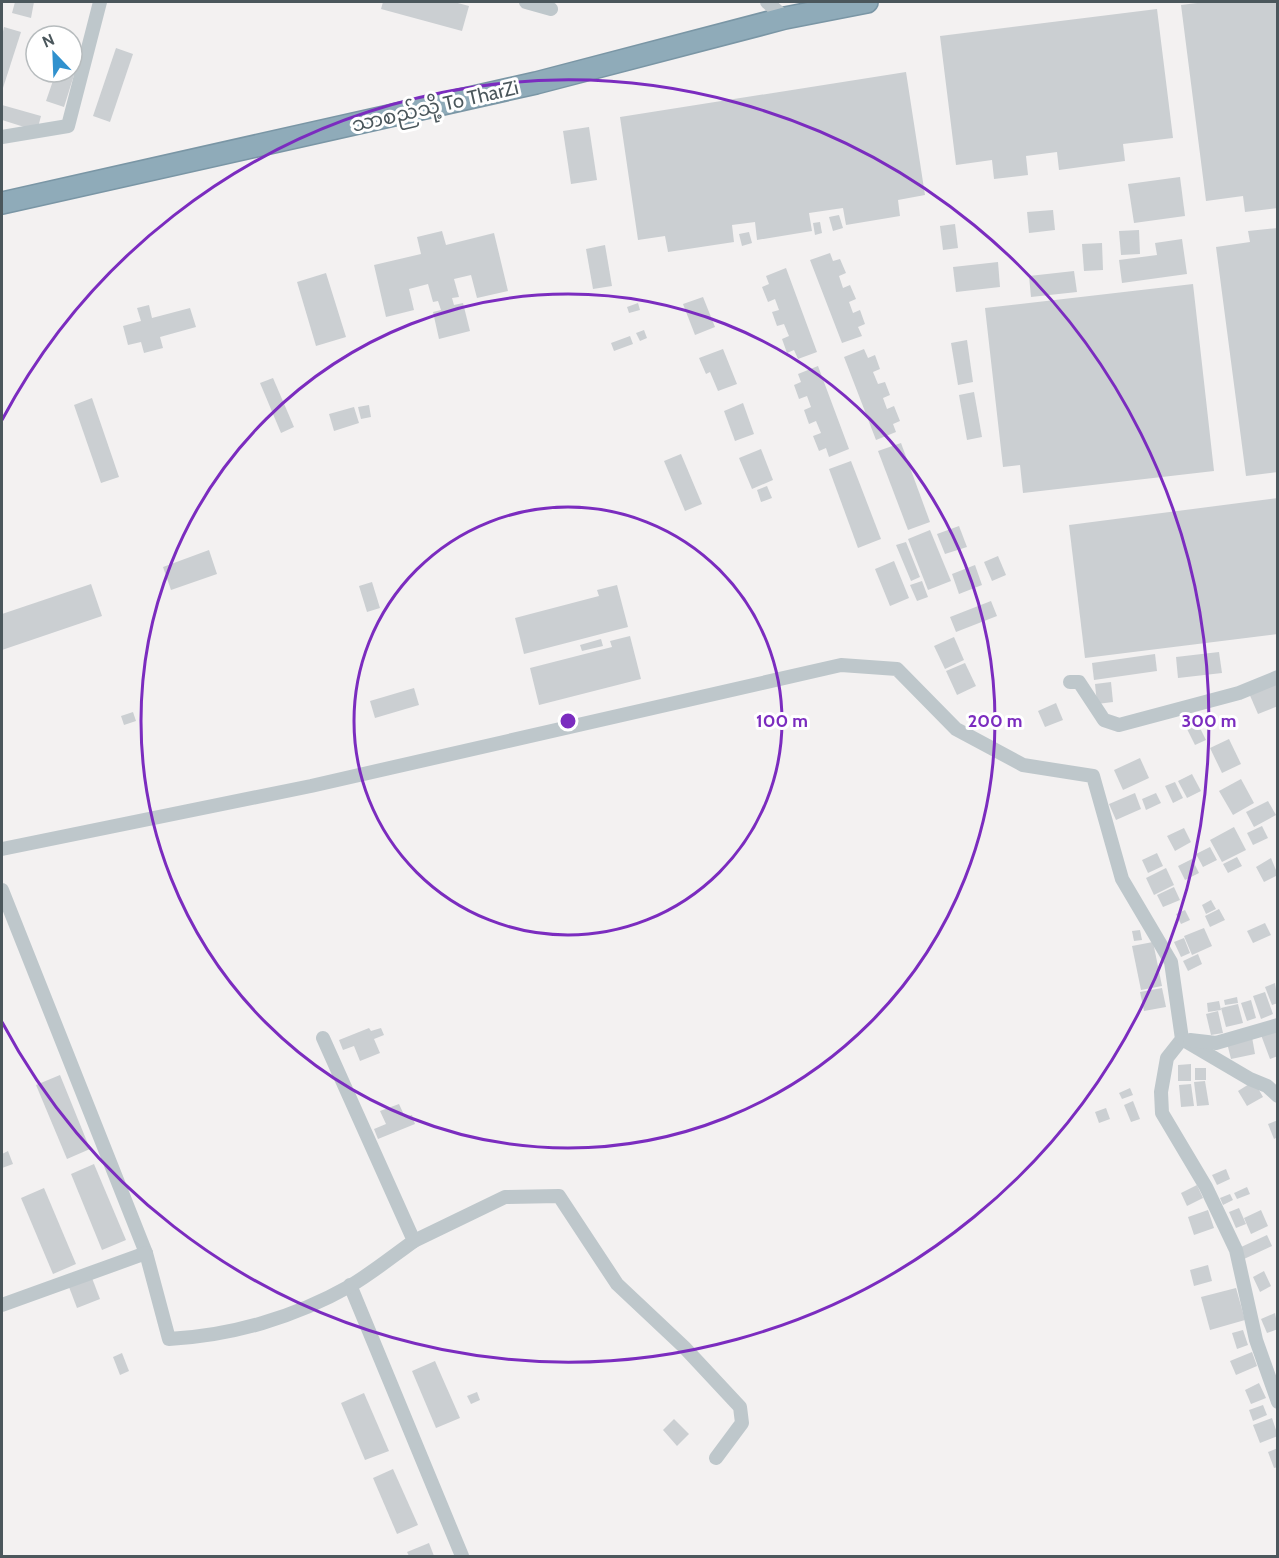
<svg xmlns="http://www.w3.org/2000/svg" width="1279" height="1558" viewBox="0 0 1279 1558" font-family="Cabin,'Noto Sans Myanmar',sans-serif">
<rect width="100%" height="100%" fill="#f3f1f1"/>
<!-- building -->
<g fill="#cbcfd2">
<path d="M15 2H34L31 18 12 13Z"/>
<path d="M383 2H454L469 6 462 31 381 9Z"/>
<path d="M1205 2H1278V208L1245 212 1243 196 1206 201 1181 5Z"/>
<path d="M1157 9 1173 138 1123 144 1125 161 1059 170 1057 152 1026 156 1028 175 994 179 992 160 956 165 940 36Z"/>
<path d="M4 27 21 32 2 91V36Z"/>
<path d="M116 48 133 54 110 122 93 116Z"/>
<path d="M72 57 79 59 64 107 46 101 56 72H72Z"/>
<path d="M906 72 925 195 898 200 900 216 846 225 843 208 809 213 812 231 757 240 755 222 732 225 734 242 668 252 665 236 638 240 620 117Z"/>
<path d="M2 105 41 116 37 131 2 120Z"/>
<path d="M589 127 597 180 571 184 563 131Z"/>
<path d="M1180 177 1185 216 1134 223 1128 184Z"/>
<path d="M1053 210 1055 230 1029 233 1027 212Z"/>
<path d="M839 215 843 228 833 231 829 217Z"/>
<path d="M820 222 822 233 815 235 813 223Z"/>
<path d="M955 224 958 248 943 250 940 226Z"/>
<path d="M1278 228V472L1246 476 1216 247 1250 242 1248 231Z"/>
<path d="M1139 230 1140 254 1121 255 1119 231Z"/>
<path d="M442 231 446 245 494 233 508 291 477 298 471 275 454 279 459 297 452 298 454 305 463 303 470 331 439 339 433 312 441 310 438 301 433 302 428 284 409 289 414 310 386 317 374 265 421 254 417 237Z"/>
<path d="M749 232 752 243 742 246 739 234Z"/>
<path d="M1182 239 1187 274 1122 283 1119 260 1157 255 1155 243Z"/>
<path d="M1102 243 1103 270 1084 271 1082 244Z"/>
<path d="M605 245 612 286 593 289 586 249Z"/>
<path d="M830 253 833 261 840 259 846 273 839 276 843 288 850 285 856 299 849 302 853 313 860 310 865 324 858 327 862 336 842 343 810 260Z"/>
<path d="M998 262 1000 287 956 292 953 267Z"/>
<path d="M786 268 817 352 798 359 794 350 787 353 782 339 789 336 784 324 777 326 772 312 779 310 775 299 768 302 762 287 769 284 766 276Z"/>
<path d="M1074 271 1077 292 1031 297 1029 276Z"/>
<path d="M326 273 346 337 316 346 297 282Z"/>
<path d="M1193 284 1214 471 1023 493 1020 465 1003 467 985 308Z"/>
<path d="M703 297 715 327 695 335 683 304Z"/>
<path d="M638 303 640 310 629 313 627 307Z"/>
<path d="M149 305 152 318 190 308 196 327 160 337 163 348 144 353 141 342 128 345 123 326 141 321 137 308Z"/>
<path d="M644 330 647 338 640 341 636 333Z"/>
<path d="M630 336 633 344 614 351 611 343Z"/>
<path d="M967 340 973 382 958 385 951 343Z"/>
<path d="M723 349 737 384 718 391 710 372 706 374 699 358Z"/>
<path d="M864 349 868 358 875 355 880 369 873 372 878 384 885 382 890 395 883 398 887 409 894 406 900 421 893 424 896 432 876 440 844 357Z"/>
<path d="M818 366 849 449 829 457 826 448 819 451 813 436 821 433 816 421 809 424 804 410 811 407 807 396 799 399 794 385 801 382 798 374Z"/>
<path d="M273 378 294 427 281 433 260 383Z"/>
<path d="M974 392 982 437 967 440 959 395Z"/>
<path d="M92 398 119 477 101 483 74 405Z"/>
<path d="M743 403 754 434 735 441 724 411Z"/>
<path d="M369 405 371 417 361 419 358 407Z"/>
<path d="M354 407 359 423 334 431 329 414Z"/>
<path d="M901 443 930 522 908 530 878 451Z"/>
<path d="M761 449 773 480 752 489 739 458Z"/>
<path d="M681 454 702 504 685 511 664 461Z"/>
<path d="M851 461 881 539 858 548 829 469Z"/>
<path d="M767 486 772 498 761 502 757 490Z"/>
<path d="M1278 498V634L1085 658 1069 525Z"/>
<path d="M959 526 967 547 945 554 937 534Z"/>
<path d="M930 530 951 581 928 590 908 539Z"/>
<path d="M906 542 920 577 911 581 896 545Z"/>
<path d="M209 550 217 574 171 590 163 567Z"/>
<path d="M998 556 1006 575 992 581 984 562Z"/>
<path d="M894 561 909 598 890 606 875 569Z"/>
<path d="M975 565 982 585 959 594 952 574Z"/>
<path d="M922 581 928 597 917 601 910 585Z"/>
<path d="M372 582 380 608 367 612 359 586Z"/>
<path d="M91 584 102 616 2 650V614Z"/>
<path d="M617 585 628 627 524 654 515 618 599 596 597 590Z"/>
<path d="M991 601 997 616 956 632 950 617Z"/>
<path d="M630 636 641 679 539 705 530 668 612 647 610 641Z"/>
<path d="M954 637 964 660 945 669 934 646Z"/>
<path d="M601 639 603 646 582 651 580 645Z"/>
<path d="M1219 652 1222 673 1178 678 1176 657Z"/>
<path d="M1155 654 1157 671 1094 680 1092 663Z"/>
<path d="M965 663 976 686 957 695 946 671Z"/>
<path d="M1278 681V706L1258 714 1248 691Z"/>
<path d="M1111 682 1113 702 1097 704 1095 684Z"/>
<path d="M414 688 419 705 375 718 370 701Z"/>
<path d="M1056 703 1063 720 1045 727 1038 711Z"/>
<path d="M133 712 136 721 124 725 121 716Z"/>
<path d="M1198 724 1206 740 1195 745 1187 729Z"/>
<path d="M1229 739 1241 764 1222 773 1210 748Z"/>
<path d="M1140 758 1149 778 1123 790 1114 770Z"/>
<path d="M1192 774 1201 791 1187 798 1178 781Z"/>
<path d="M1241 779 1254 803 1233 815 1219 791Z"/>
<path d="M1175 782 1183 798 1173 803 1165 786Z"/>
<path d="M1135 793 1141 809 1116 820 1109 804Z"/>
<path d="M1156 793 1161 803 1146 810 1142 799Z"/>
<path d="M1268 801 1276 815 1254 827 1246 812Z"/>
<path d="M1262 826 1268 838 1253 845 1247 833Z"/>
<path d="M1234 827 1246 850 1222 862 1210 840Z"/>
<path d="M1184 828 1191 842 1175 851 1167 836Z"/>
<path d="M1210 847 1217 860 1203 867 1196 854Z"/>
<path d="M1157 853 1163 866 1148 873 1142 860Z"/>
<path d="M1237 857 1242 866 1228 873 1223 864Z"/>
<path d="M1271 858 1278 875 1264 882 1256 867Z"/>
<path d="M1192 859 1199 873 1185 880 1178 866Z"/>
<path d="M1166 868 1174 885 1154 895 1146 878Z"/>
<path d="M1174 887 1180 900 1163 907 1157 895Z"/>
<path d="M1211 900 1216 909 1206 914 1202 905Z"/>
<path d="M1219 909 1225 920 1210 927 1205 916Z"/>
<path d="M1185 910 1190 920 1181 924 1176 914Z"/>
<path d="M1265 923 1271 935 1253 943 1247 931Z"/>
<path d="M1204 928 1212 946 1192 955 1184 936Z"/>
<path d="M1140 930 1142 940 1134 941 1132 931Z"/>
<path d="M1184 938 1190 953 1181 957 1174 942Z"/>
<path d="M1153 942 1162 986 1141 990 1132 946Z"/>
<path d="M1198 954 1202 964 1188 971 1183 961Z"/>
<path d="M1275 983 1278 1003 1272 1005 1265 987Z"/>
<path d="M1162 988 1166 1007 1144 1011 1140 992Z"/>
<path d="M1265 992 1273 1014 1261 1019 1253 996Z"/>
<path d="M1237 997 1238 1003 1225 1005 1224 1000Z"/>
<path d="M1251 1000 1256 1018 1247 1021 1241 1003Z"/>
<path d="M1219 1001 1221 1010 1208 1012 1207 1003Z"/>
<path d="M1238 1004 1243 1023 1226 1027 1221 1008Z"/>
<path d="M1218 1011 1223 1033 1211 1035 1206 1014Z"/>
<path d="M369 1028 371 1031 381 1028 384 1035 374 1039 380 1053 360 1061 354 1046 343 1050 339 1040Z"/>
<path d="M1278 1029V1056L1270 1059 1261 1035Z"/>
<path d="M1252 1037 1255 1054 1231 1059 1227 1043Z"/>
<path d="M1191 1064V1081H1178V1065Z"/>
<rect x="1195" y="1068" width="11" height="12"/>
<path d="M60 1075 90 1149 67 1159 36 1085Z"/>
<path d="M1205 1081 1209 1105 1197 1106 1194 1082Z"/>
<path d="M1254 1081 1263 1097 1247 1106 1238 1091Z"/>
<path d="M1191 1084 1194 1106 1181 1107 1179 1085Z"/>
<path d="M1130 1088 1133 1095 1122 1099 1119 1093Z"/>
<path d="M1133 1101 1140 1119 1131 1122 1124 1105Z"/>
<path d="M399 1104 405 1117 412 1115 415 1124 378 1139 374 1129 386 1124 380 1111Z"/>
<path d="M1106 1108 1110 1119 1099 1123 1095 1112Z"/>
<path d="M1278 1120V1137L1274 1139 1268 1124Z"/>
<path d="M8 1151 13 1164 2 1168V1154Z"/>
<path d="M94 1164 126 1240 102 1250 71 1174Z"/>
<path d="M1226 1169 1230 1179 1217 1185 1212 1175Z"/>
<path d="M1197 1185 1203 1198 1187 1206 1181 1193Z"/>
<path d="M1247 1187 1250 1194 1237 1199 1234 1193Z"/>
<path d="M44 1188 76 1264 53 1274 21 1198Z"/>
<path d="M1230 1194 1233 1200 1223 1205 1220 1198Z"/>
<path d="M1239 1208 1246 1224 1236 1228 1229 1212Z"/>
<path d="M1208 1210 1214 1228 1194 1235 1188 1217Z"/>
<path d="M1261 1210 1268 1226 1251 1234 1244 1218Z"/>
<path d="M1267 1235 1272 1246 1244 1259 1239 1248Z"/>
<path d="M1208 1265 1212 1281 1194 1286 1190 1270Z"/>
<path d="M1264 1271 1271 1286 1260 1292 1253 1277Z"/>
<path d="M92 1278 100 1299 77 1308 69 1287Z"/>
<path d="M1236 1288 1245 1320 1210 1330 1201 1297Z"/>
<path d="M1275 1313 1278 1329 1267 1333 1261 1319Z"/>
<path d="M1243 1330 1248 1345 1237 1349 1232 1333Z"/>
<path d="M1252 1352 1257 1366 1236 1375 1230 1361Z"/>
<path d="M122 1353 129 1371 120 1375 113 1357Z"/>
<path d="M435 1361 460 1418 436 1428 412 1371Z"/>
<path d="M1259 1383 1266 1398 1251 1404 1245 1390Z"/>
<path d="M477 1392 480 1400 471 1404 467 1396Z"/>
<path d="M364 1393 389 1451 365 1460 341 1403Z"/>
<path d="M1263 1405 1267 1415 1253 1421 1249 1410Z"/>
<path d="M1272 1418 1278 1436 1260 1443 1253 1425Z"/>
<path d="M674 1419 689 1434 677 1446 663 1430Z"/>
<path d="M1278 1448V1467L1274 1468 1268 1452Z"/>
<path d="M393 1469 418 1525 397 1534 373 1478Z"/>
<path d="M429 1543 434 1556H409L407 1552Z"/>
</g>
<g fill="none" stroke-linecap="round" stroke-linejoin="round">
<defs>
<path id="highway" d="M2 203 536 83 785 18 867 2"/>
</defs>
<!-- highway casing -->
<use href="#highway" stroke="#7a96a5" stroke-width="24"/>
<!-- minor -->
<g stroke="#bec7cb" stroke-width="14">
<path d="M526 2 551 9"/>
<path d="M767 2 785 18"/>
<path d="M2 137 68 126 100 2"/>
<path d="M1070 682H1079L1104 720 1119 725 1239 693 1278 677"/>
<path d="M2 849 311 786 841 665 897 669 956 729 1023 765 1093 776 1122 879 1171 962 1182 1039 1167 1058 1161 1092 1162 1113 1206 1187 1236 1250 1256 1340 1278 1402"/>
<path d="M2 890 146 1253"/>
<path d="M1182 1039 1250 1079 1267 1086 1278 1096"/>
<path d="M1190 1040 1216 1043 1278 1025"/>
<path d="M414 1241 505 1197 559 1196 617 1284 684 1347 740 1407 742 1423 716 1458"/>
<path d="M350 1285 462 1556"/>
<path d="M2 1305 146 1253 169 1339C232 1336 295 1317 350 1286 372 1273 393 1256 414 1241L323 1038"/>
</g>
<!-- highway -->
<use href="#highway" stroke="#8fabb9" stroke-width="21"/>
</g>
<!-- distance rings -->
<g fill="none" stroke="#7b2cbf" stroke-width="3">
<circle cx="568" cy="721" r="214"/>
<circle cx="568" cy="721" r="427"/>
<path d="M2 420A641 641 0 1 1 2 1022"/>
</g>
<g text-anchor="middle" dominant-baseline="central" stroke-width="6" stroke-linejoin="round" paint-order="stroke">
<!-- street labels -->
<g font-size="20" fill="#4b575c" stroke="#fff">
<text transform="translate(435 106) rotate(-13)">သာစည်သို့ To TharZi</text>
</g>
</g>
<circle cx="568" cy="721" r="9" fill="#7b2cbf" stroke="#fff" stroke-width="3"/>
<g font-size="18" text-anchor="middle" font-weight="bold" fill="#7b2cbf" stroke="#fff" stroke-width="6" stroke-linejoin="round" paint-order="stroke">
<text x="782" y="727">100 m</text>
<text x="995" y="727">200 m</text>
<text x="1209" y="727">300 m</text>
</g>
<!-- border -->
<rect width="1279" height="1558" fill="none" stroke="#4b575c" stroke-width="6"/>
<!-- north arrow -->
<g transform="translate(54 54) rotate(337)"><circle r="28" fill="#ffffff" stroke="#b7bcbe" stroke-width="1.5"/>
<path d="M0-4.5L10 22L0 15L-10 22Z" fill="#3091ce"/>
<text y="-9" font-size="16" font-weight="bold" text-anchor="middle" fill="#4b575c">N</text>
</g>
</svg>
